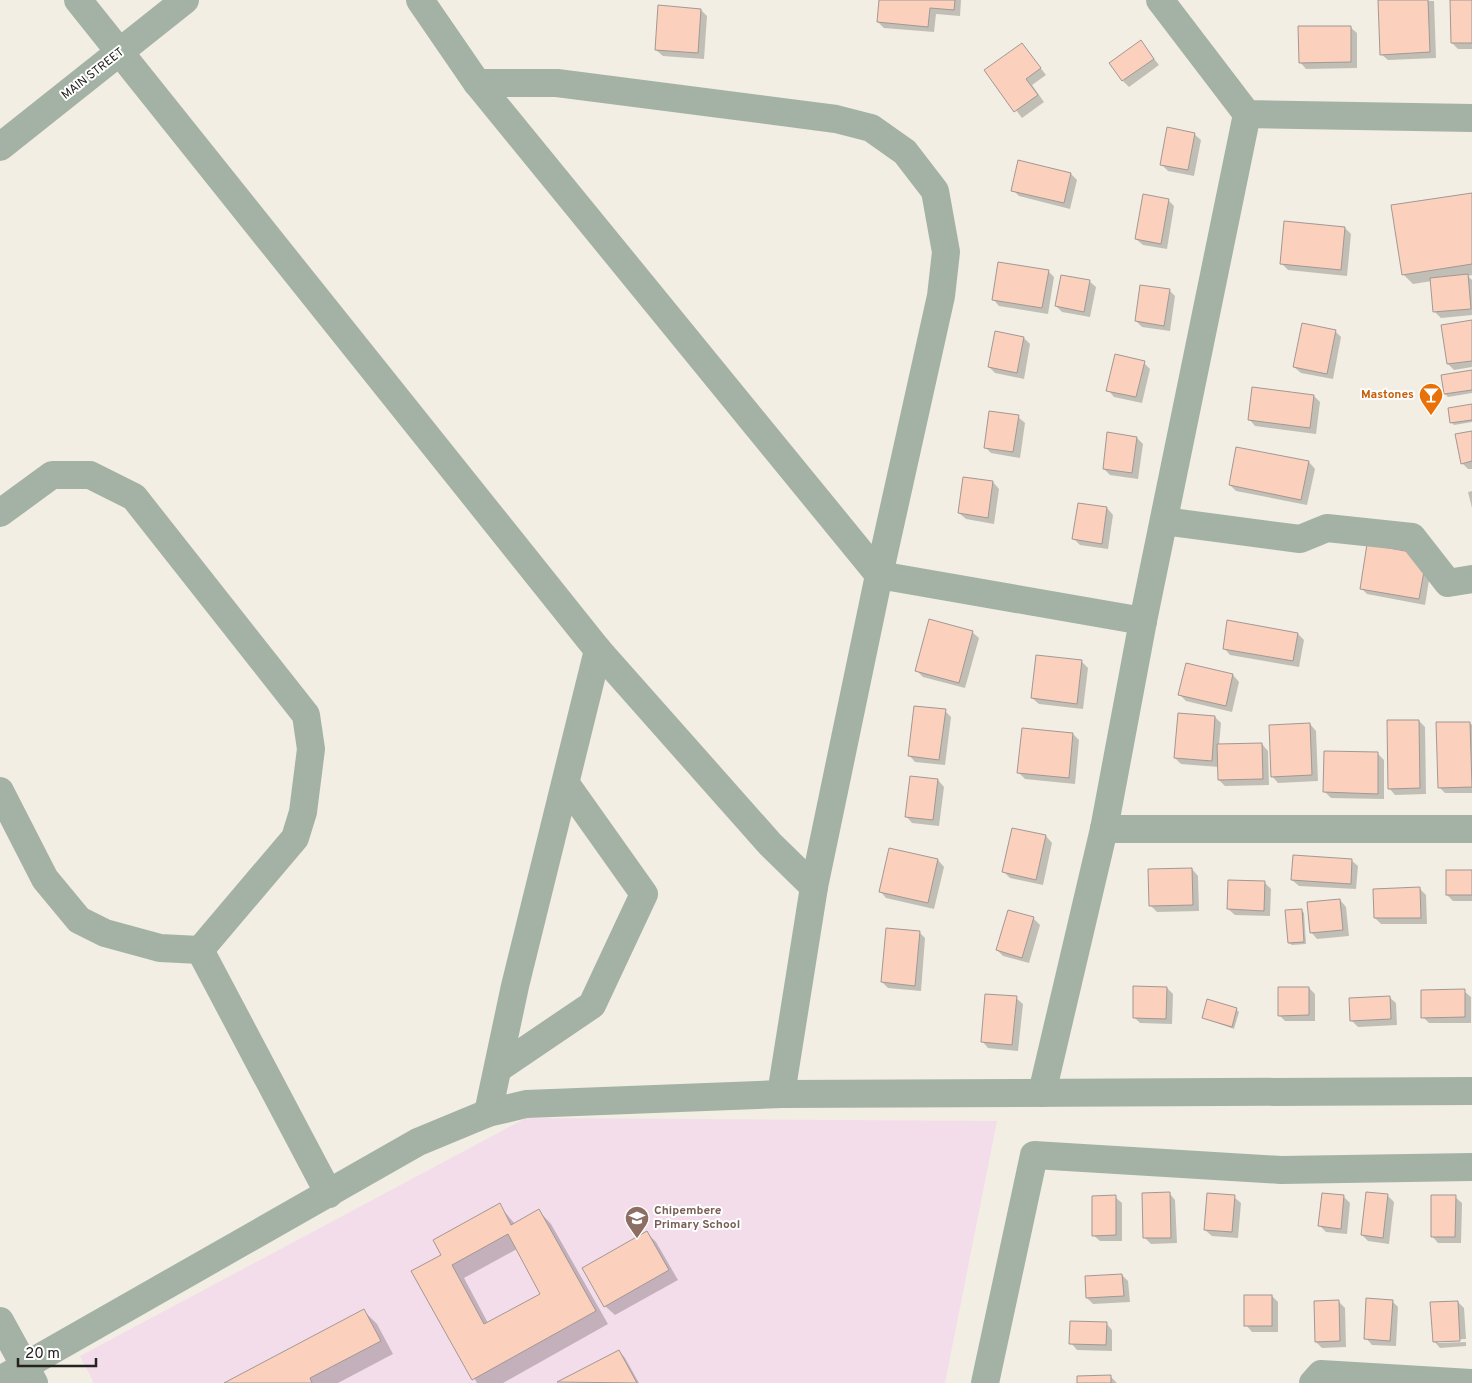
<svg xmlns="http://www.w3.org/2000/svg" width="1472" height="1383" viewBox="0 0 1472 1383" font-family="Overpass,sans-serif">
<rect width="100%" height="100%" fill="#f2eee4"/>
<!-- education -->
<path fill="#f4ddea" d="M526 1118 997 1121 945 1383H94L80 1356Z"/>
<!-- shadow -->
<g fill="#0003" fill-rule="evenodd">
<path d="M880 0H961L960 16 936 14 934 32 884 28 878 22Z"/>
<path d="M1379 0 1434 1 1436 58 1388 60 1381 54Z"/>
<path d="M1452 0H1472V49H1458L1452 43Z"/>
<path d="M701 10 707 16 704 59 663 56 656 50Z"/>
<path d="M1350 27 1357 33V68L1306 69 1300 62Z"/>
<path d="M1141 42 1159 65 1129 87 1123 81Z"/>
<path d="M1022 44 1046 75 1032 85 1044 102 1022 118 986 71Z"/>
<path d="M1194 134 1201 140 1194 176 1168 171 1162 165Z"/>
<path d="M1071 174 1077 180 1070 209 1019 196 1013 190Z"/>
<path d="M1472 194V275L1468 276 1472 280V315L1441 318 1435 312 1432 281 1413 284 1403 274Z"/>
<path d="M1168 200 1174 206 1167 249 1143 245 1136 239Z"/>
<path d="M1345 228 1351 234 1347 276 1288 270 1282 264Z"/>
<path d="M1048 271 1054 277 1048 314 999 306 993 299Z"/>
<path d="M1089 281 1096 287 1090 317 1062 312 1056 306Z"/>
<path d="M1169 290 1175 296 1170 331 1142 327 1136 321Z"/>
<path d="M1472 322V367L1454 370 1448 364Z"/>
<path d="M1335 331 1341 337 1333 379 1301 373 1294 367Z"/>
<path d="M1024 338 1030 344 1024 379 995 373 989 367Z"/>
<path d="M1144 363 1150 369 1142 403 1114 397 1108 390Z"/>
<path d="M1472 371V393L1448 397 1445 394Z"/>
<path d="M1253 388 1314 396 1320 402 1316 434 1255 426 1249 419Z"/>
<path d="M1472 406V422L1454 425 1451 422Z"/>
<path d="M1018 417 1025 423 1020 458 991 453 985 447Z"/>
<path d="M1472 432V469H1468L1462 463Z"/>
<path d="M1137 438 1143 444 1138 479 1110 475 1104 469Z"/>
<path d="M1309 462 1315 469 1307 505 1236 491 1230 485Z"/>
<path d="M965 478 993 482 999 489 994 524 966 519 959 513Z"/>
<path d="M1472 491V508L1468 492Z"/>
<path d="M1107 508 1113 515 1108 549 1080 545 1074 539Z"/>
<path d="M1432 562 1425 605 1367 594 1361 588Z"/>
<path d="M1228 622 1298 634 1304 640 1299 667 1230 655 1224 648Z"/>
<path d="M972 632 979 638 965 688 923 677 916 670Z"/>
<path d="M1082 662 1088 668 1083 709 1039 704 1032 698Z"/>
<path d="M1233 675 1239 682 1232 712 1186 701 1180 695Z"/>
<path d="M945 711 951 717 945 765 915 762 909 755Z"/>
<path d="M1215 717 1221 723 1219 745 1262 744 1268 751 1269 785 1225 786 1219 780V767L1181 764 1175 758Z"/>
<path d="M1419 721 1425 727 1426 794 1395 795 1389 788Z"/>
<path d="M1470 723 1472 725V793H1445L1439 787Z"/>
<path d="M1310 724 1316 731 1318 781 1278 783 1272 776Z"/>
<path d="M1073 734 1079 740 1075 784 1025 779 1019 773Z"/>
<path d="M1378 754 1384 760V799L1331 798 1325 792Z"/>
<path d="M938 780 944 787 939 826 912 823 906 816Z"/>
<path d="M1013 829 1046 836 1052 843 1043 885 1010 878 1004 872Z"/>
<path d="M890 849 938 860 944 867 934 909 886 898 880 891Z"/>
<path d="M1351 860 1358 866 1356 889 1299 886 1292 880Z"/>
<path d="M1192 869 1198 876 1199 911 1157 912 1150 905Z"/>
<path d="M1472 872V901H1453L1447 895Z"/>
<path d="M1265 883 1271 889 1270 916 1235 915 1228 909Z"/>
<path d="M1420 889 1426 895 1427 924H1381L1375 918Z"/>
<path d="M1340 900 1346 907 1349 936 1317 939 1311 932Z"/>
<path d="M1301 910 1304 913 1306 944 1292 945 1289 943Z"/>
<path d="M1033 918 1040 925 1029 963 1003 956 997 950Z"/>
<path d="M919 932 925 938 921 991 888 988 882 982Z"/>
<path d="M1167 988 1173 994 1172 1024 1140 1023 1134 1017Z"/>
<path d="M1309 988 1315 994V1021H1285L1279 1015Z"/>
<path d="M1464 991 1471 997V1023H1429L1423 1017Z"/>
<path d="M1389 997 1396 1003 1397 1025 1358 1027 1351 1020Z"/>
<path d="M1016 998 1023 1004 1018 1051 988 1048 982 1041Z"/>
<path d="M1236 1009 1239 1012 1234 1029 1203 1018Z"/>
<path d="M1169 1193 1175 1200 1177 1243 1151 1244 1145 1238Z"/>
<path d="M1343 1196 1350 1203 1347 1234 1326 1232 1320 1226Z"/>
<path d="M1388 1196 1394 1202 1389 1244 1368 1241 1362 1235Z"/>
<path d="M1115 1197 1122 1203V1241H1100L1093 1235Z"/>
<path d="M1234 1197 1241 1203 1238 1238 1212 1236 1205 1230Z"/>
<path d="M1455 1197 1462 1203 1461 1243H1438L1432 1236Z"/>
<path d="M499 1205 515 1224 539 1211 551 1224 608 1324 503 1383H477L413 1272 443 1255ZM517 1249 542 1294 488 1323 464 1278Z"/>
<path d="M646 1232 656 1242 678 1280 615 1315 605 1306Z"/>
<path d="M1122 1275 1128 1281 1130 1302 1093 1304 1087 1298Z"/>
<path d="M1272 1296 1278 1302V1332H1252L1246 1325Z"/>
<path d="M1392 1301 1398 1307 1396 1346 1372 1345 1366 1338Z"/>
<path d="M1339 1302 1345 1308 1346 1347 1322 1348 1316 1342Z"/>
<path d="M1458 1302 1464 1308 1466 1339 1438 1340V1343L1466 1342V1346L1440 1348 1434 1341Z"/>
<path d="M364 1311 377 1324 393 1354 338 1383H226Z"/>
<path d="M1106 1323 1112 1330V1351L1077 1350 1071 1343Z"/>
<path d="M619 1351 625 1358 639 1383 559 1382Z"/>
<path d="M1110 1376 1117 1383H1078Z"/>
</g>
<!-- building -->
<g fill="#fbd0bd" stroke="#a29894" fill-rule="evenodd">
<path d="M879 0H955L954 10 930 8 928 27 877 22Z"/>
<path d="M1378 0H1428L1430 52 1380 55Z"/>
<path d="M1450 0H1472V43H1451Z"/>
<path d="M658 5 701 9 698 53 655 50Z"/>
<path d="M1298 26H1351V62L1299 63Z"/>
<path d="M1141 40 1154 59 1122 81 1109 63Z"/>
<path d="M1022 43 1041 68 1026 79 1038 95 1014 112 984 70Z"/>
<path d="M1167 127 1195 133 1188 170 1160 165Z"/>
<path d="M1018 160 1071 173 1064 203 1011 191Z"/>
<path d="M1472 193V264L1402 275 1391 205Z"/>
<path d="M1143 194 1169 199 1161 244 1135 239Z"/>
<path d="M1284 221 1345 227 1341 270 1280 264Z"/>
<path d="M998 262 1049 270 1042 308 992 300Z"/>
<path d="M1468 274 1471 309 1433 312 1430 278Z"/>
<path d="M1061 275 1090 280 1084 312 1055 306Z"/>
<path d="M1140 285 1170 289 1164 326 1135 321Z"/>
<path d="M1472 320V361L1447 364 1441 325Z"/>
<path d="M1302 323 1336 330 1327 374 1293 367Z"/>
<path d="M995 331 1024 337 1017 373 988 367Z"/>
<path d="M1115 354 1145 361 1136 397 1106 391Z"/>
<path d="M1472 370V390L1444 394 1441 375Z"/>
<path d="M1252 387 1314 395 1310 428 1248 420Z"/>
<path d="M1472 404V420L1450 423 1448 408Z"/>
<path d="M989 411 1019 415 1013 452 984 448Z"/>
<path d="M1472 431V461L1461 464 1455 434Z"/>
<path d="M1107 432 1137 437 1132 473 1103 469Z"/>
<path d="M1236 447 1309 461 1301 500 1229 485Z"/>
<path d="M963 477 993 481 988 518 958 513Z"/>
<path d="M1078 503 1107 507 1102 544 1072 539Z"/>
<path d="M1367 544 1427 555 1419 599 1360 589Z"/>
<path d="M929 619 973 631 959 683 915 671Z"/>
<path d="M1227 620 1298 633 1293 661 1223 649Z"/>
<path d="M1036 655 1082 660 1077 704 1031 698Z"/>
<path d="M1186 663 1233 674 1226 706 1178 695Z"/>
<path d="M914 706 946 709 939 760 908 756Z"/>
<path d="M1178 713 1215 716 1212 761 1174 758Z"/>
<path d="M1387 720H1419L1420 788 1388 789Z"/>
<path d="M1436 722H1470L1472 787 1438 788Z"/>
<path d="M1310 723 1312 775 1271 777 1269 725Z"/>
<path d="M1022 728 1073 733 1069 778 1017 773Z"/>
<path d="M1262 743 1263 779 1218 780 1217 744Z"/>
<path d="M1324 751 1378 752V794L1323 792Z"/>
<path d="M910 776 938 779 933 820 905 817Z"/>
<path d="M1012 828 1046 835 1036 880 1002 872Z"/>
<path d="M889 848 938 859 928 903 879 892Z"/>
<path d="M1293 855 1352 859 1351 884 1291 880Z"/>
<path d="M1192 868 1193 905 1149 906 1148 869Z"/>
<rect x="1446" y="870" width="26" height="25"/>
<path d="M1228 880 1265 881 1264 911 1227 909Z"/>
<path d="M1420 887 1421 918H1374L1373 889Z"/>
<path d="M1340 899 1343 930 1310 933 1307 902Z"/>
<path d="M1302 909 1304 942 1288 943 1285 910Z"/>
<path d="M1008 910 1034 917 1022 958 996 950Z"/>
<path d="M886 928 920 931 915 986 881 982Z"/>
<path d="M1133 986 1167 987 1166 1019 1133 1018Z"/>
<path d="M1278 987H1309V1015L1278 1016Z"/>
<path d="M1465 989V1017L1421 1018V990Z"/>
<path d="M985 994 1017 996 1012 1045 981 1042Z"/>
<path d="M1390 996 1391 1019 1350 1021 1349 998Z"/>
<path d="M1207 999 1237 1008 1232 1027 1202 1018Z"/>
<path d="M1170 1192 1171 1238H1143L1142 1193Z"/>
<path d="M1366 1192 1388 1194 1383 1238 1361 1235Z"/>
<path d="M1207 1193 1235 1195 1232 1232 1204 1230Z"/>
<path d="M1322 1193 1344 1195 1341 1229 1318 1226Z"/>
<path d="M1116 1195V1235L1092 1236V1196Z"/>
<path d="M1431 1195H1456L1455 1237H1431Z"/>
<path d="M500 1203 511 1225 539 1209 596 1311 472 1380 411 1271 441 1255 433 1240ZM508 1234 540 1294 484 1324 452 1265Z"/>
<path d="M647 1231 669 1270 604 1307 582 1268Z"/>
<path d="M1122 1274 1124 1296 1086 1298 1085 1276Z"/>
<rect x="1244" y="1295" width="28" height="31"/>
<path d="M1366 1298 1393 1300 1390 1341 1364 1339Z"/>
<path d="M1339 1300 1340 1341 1315 1342 1314 1301Z"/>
<path d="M1458 1301 1460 1341 1433 1342 1430 1302Z"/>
<path d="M364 1309 381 1341 310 1378 312 1383H224Z"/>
<path d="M1070 1321 1107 1322 1106 1345 1069 1344Z"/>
<path d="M619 1350 637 1383 557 1382Z"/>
<path d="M1111 1375V1383H1077V1376Z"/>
</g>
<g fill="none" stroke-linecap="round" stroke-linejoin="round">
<!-- minor -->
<g stroke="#a4b2a5" stroke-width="28">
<path d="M78 0 598 650 770 844 814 887"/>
<path d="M420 0 477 83 879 575 1143 621"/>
<path d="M1160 0 1247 114 1472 118"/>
<path d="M477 83H557L836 119 871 128 905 152 935 191 946 252 941 296 879 575 814 887 781 1094"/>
<path d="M0 147 185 0"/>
<path d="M0 513 52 475H90L134 497 306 715 311 749 303 812 295 838 200 950"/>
<path d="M1164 521 1300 539 1327 528 1412 537 1448 583 1472 579"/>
<path d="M0 791 45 879 79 920 105 933 160 948 200 950"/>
<path d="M1104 829H1472"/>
<path d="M200 950 329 1194"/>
<path d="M499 1068 592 1005 644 894 566 784"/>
<path d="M1042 1093 1104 829 1143 621 1247 114"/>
<path d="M488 1113 515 986 598 650"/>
<path d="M0 1321 34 1383"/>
<path d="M0 1380 418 1142 488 1113 526 1104 781 1094 1472 1091"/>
<path d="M985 1383 1034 1155 1281 1170 1472 1167"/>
<path d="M1313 1383 1321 1374 1471 1383"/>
</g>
</g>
<!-- icons -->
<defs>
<symbol id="bar-pin" viewBox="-11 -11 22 30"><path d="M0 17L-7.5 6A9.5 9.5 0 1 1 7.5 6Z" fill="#e8710a" stroke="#fff"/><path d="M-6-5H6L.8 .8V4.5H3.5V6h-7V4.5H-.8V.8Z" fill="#fff"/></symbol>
<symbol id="school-pin" viewBox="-11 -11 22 30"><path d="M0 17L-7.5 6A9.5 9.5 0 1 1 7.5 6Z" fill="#8d6e63" stroke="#fff"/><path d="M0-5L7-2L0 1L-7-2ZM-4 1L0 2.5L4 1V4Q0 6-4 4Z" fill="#fff"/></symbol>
</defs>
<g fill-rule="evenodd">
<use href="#bar-pin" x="1417" y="381" width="28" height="38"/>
<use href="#school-pin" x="623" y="1204" width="28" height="38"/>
</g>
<g text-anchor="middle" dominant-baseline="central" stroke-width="4" stroke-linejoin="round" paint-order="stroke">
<!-- street labels -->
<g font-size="12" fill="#24231f" stroke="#fff">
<text transform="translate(93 74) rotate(-38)">MAIN STREET</text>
</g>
<!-- food labels -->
<g font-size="12" font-weight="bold" fill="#c56008" stroke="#fff" text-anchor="end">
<text x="1414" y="395">Mastones</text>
</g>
<!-- education labels -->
<g font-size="12" font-weight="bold" fill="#785e54" stroke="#fff" text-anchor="start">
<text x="654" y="1211">Chipembere<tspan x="654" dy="14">Primary School</tspan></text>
</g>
</g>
<!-- scale -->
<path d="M18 1358v8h78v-8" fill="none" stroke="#24231f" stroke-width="2.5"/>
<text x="25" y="1358" font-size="15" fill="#24231f" stroke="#ffffff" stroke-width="4" paint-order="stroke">20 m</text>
</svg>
